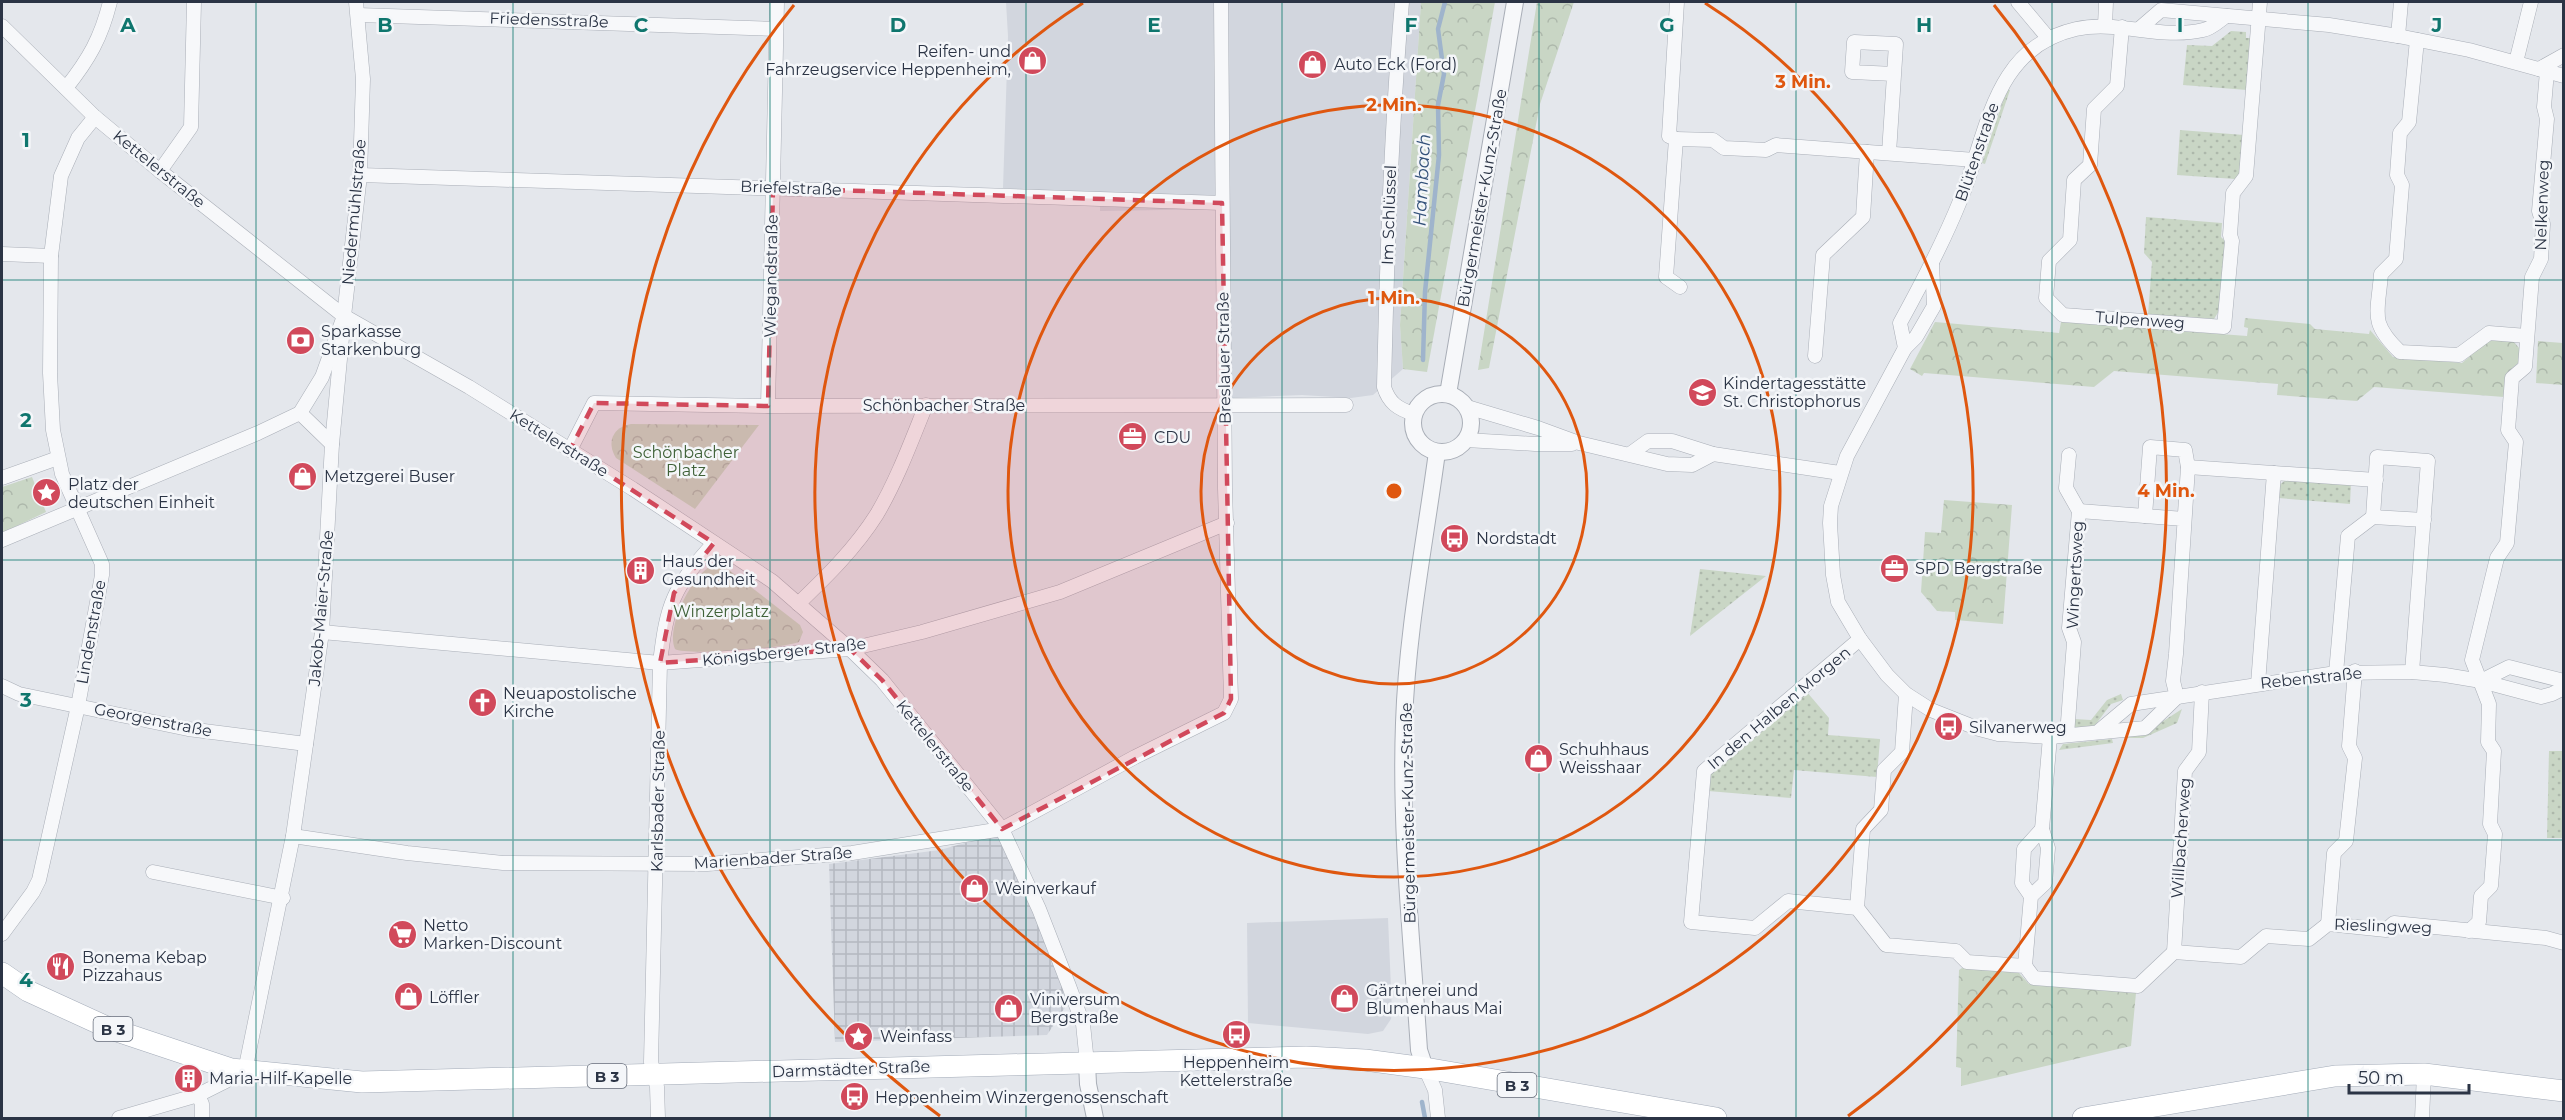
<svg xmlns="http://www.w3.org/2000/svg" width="2565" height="1120" viewBox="0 0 2565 1120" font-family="Montserrat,sans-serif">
<defs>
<pattern id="industrial-grid" width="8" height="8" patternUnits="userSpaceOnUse" patternTransform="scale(1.5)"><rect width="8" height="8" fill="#d2d6de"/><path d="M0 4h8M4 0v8" fill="none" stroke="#b4b8c0"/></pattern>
<pattern id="grass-dots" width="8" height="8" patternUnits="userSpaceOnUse" patternTransform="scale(1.5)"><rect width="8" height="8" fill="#c9d6c5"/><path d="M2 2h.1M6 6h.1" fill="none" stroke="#adb8ab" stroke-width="1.8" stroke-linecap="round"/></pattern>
<pattern id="forest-crowns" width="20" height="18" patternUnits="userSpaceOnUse" patternTransform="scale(1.5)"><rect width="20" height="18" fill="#c9d6c5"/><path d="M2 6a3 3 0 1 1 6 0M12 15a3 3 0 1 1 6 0" fill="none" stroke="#adb8ab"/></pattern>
</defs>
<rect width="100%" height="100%" fill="#e4e7ec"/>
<!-- built -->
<g fill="#d2d6de">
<path d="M1006 2H1421L1400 324 1403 369 1373 395 1351 398 1302 395 1231 398 1228 209 1100 211V193L1003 188 1008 36Z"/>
<path d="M1388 918 1392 1012 1391 1019 1383 1031 1368 1034 1248 1023 1247 923Z"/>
</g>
<!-- industrial -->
<path fill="url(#industrial-grid)" d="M1000 833 1054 956 1068 1003 1047 1035 835 1042 829 864 940 850Z"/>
<!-- grass -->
<g fill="url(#grass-dots)">
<path d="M2231 31 2246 32V38H2252L2247 90 2183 85 2187 45 2212 46Z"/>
<path d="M2007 89 2010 90 1985 164 1982 163Z"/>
<path d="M2180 130 2244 135 2241 174 2235 179 2177 175Z"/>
<path d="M2146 217 2222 223 2221 237 2225 241 2219 311 2214 319 2148 315 2152 262 2144 253Z"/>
<path d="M2288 478 2351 482 2350 504 2278 498 2277 487Z"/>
<path d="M1700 569 1766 576 1690 636Z"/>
<path d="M1806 691 1829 718 1828 735 1880 739 1877 777 1794 770 1791 798 1708 791 1710 773Z"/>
<path d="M2121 694 2123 700 2111 704 2093 728H2073L2074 719 2091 720 2107 700Z"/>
<path d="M2182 709 2177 723 2143 738H2125L2154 727Z"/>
<path d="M2112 739 2113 743 2059 750 2063 744Z"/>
<path d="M2549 751H2563V838H2547Z"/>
</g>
<!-- forest -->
<g fill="url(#forest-crowns)">
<path d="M1421 2H1495L1427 372 1403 369 1400 325Z"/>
<path d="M1537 2H1574L1540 104 1489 368 1478 370Z"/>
<path d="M2245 318 2310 324 2315 329 2369 334 2370 330 2393 357 2462 363 2489 340 2513 341 2520 349 2519 362 2506 374 2504 397 2374 387 2357 401 2277 395 2278 384 2114 371 2094 387 1924 373 1922 376 1910 369 1935 322 2059 333 2061 322 2110 325 2163 324 2168 330 2247 336 2248 328 2244 327Z"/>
<path d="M2538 341 2563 343V385L2536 383Z"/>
<path d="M631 424 759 425 695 509 616 458C606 442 613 427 631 424Z"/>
<path d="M32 477 46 512 2 533V487Z"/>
<path d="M1944 500 2012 505 2003 624 1955 620V612L1937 611 1921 592 1925 532 1941 533Z"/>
<path d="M715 564 729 570 800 625 803 632 799 642C785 648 686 656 675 649 665 628 693 571 715 564Z"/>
<path d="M1962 968 2019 973 2029 984 2136 993 2131 1046 1961 1086V1068L1956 1067 1959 970Z"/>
</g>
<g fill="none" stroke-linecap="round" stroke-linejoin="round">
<!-- stream -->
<g stroke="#9fb4cc" stroke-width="4.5">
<path d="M1423 360 1425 292 1439 155 1438 105 1444 74 1438 29 1445 2"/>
<path d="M1422 1102 1425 1118"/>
</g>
<defs>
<g id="minor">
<path d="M1402 2C1391 130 1387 258 1384 387 1389 403 1398 409 1414 414"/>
<path d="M1677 2 1669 136 1676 139 1666 277 1680 287"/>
<path d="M2018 2 2049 39"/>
<path d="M358 15 776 29"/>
<path d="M2 26 95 117 160 171 344 316 469 387 633 489 772 581 850 649 882 680 1002 829 1039 909 1069 986 1083 1024 1087 1063"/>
<path d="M2105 26 2106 2"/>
<path d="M2122 27 2117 86 2094 109 2090 165 2074 180 2070 240 2049 261 2046 298 2063 315 2224 327 2232 241 2230 235 2233 193 2246 176 2260 2"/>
<path d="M2139 29 2161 10 2329 25 2398 36 2469 50 2564 76"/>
<path d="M2398 36 2401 2"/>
<path d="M2417 40 2409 122 2400 133 2397 175 2402 185 2396 259 2381 274C2378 314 2369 322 2400 352L2459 355 2489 333 2527 336"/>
<path d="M2516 62 2531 2"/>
<path d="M2539 69 2564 55"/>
<path d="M66 88C89 59 101 38 110 2"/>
<path d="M1676 139 1713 140 1724 148 1766 150 1776 145 1975 160"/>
<path d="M1889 153 1896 44 1854 42 1852 72 1894 74"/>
<path d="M160 171 191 127 194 2"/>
<path d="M360 175 1222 203"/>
<path d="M2 254 51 256"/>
<path d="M1932 264 1934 306 1916 337 1905 348 1847 456 1831 506 1830 523 1833 575 1838 602 1860 639 1887 675 1906 694 1931 710 1979 729 1998 734 2050 737 2145 728 2177 697"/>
<path d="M1905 348 1900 323C1922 283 1943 243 1960 201 1988 135 1991 48 2076 29 2118 20 2161 40 2203 30 2211 29 2219 21 2226 16"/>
<path d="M1815 356 1823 255 1863 217 1867 152"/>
<path d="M768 406 777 2"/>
<path d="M1467 407 1538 428 1579 443 1667 464 1692 465 1713 454"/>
<path d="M300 413 332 444"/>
<path d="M1466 440 1535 444H1572"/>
<path d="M570 450 594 403 768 406 1346 405"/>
<path d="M1630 454 1648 441H1672L1713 454 1840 473"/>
<path d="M2188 467 2376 480"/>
<path d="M2 478 58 458"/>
<path d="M2079 511 2145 516"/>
<path d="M2373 517 2377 457 2428 461 2412 672"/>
<path d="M2 540 258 433 300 413 322 377 344 316 360 175 363 79 356 2"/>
<path d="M798 604C826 577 855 549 877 514 897 480 911 442 926 405"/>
<path d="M322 632 660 663 850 649 922 632 1060 592 1227 523"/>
<path d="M1860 639 1704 771 1691 922 1755 928 1788 901 1857 908 1886 945 1956 951 1967 962 2025 966 2034 978 2138 986 2174 952 2241 957 2266 936 2309 939 2328 924 2386 930 2394 923 2546 938 2564 943"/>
<path d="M2336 673 2348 536 2373 517 2424 520"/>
<path d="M2481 681 2509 667 2564 681"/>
<path d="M2258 684 2274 473"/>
<path d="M2 686 19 694 188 729 306 744"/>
<path d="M2177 697 2173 681 2176 654 2188 467 2185 450 2150 447 2145 516 2184 519"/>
<path d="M2100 730 2131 704 2336 673 2412 672 2445 675 2481 681 2541 697 2552 694 2564 688"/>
<path d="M2067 735 2074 642 2069 628 2079 511 2066 488 2069 455"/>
<path d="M293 836 407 853 503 863 707 864 852 853 1002 829 1135 757 1224 713 1231 699 1225 488 1221 2"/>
<path d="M153 872 283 898"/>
<path d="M2031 896 2022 883 2024 849 2042 829"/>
<path d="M1857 908 1863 829 1881 810 1884 770 1902 752 1906 694"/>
<path d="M2328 924 2334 853 2346 841 2355 758 2349 746 2355 671"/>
<path d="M2469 931 2479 922 2481 896 2491 886 2495 834 2490 824 2494 751 2488 742 2489 704 2472 660 2497 558 2507 543 2516 442 2508 430 2512 378 2525 367 2532 277 2541 259 2543 224 2539 211 2547 119 2544 107 2547 71"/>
<path d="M2 934 33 892 39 880 78 706 102 575V564L62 474 53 430 50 373 51 256 61 176 78 138 95 117"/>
<path d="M2174 952 2185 771 2199 752 2202 692"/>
<path d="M2025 966 2031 896 2045 883 2048 848 2042 829 2050 737"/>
<path d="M1425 1068 1435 1090 1438 1118"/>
<path d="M245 1071 293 836 322 632 332 444 344 316"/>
<path d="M198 1095 202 1104V1118"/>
<path d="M119 1118 198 1095 226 1081 231 1069"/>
<path d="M658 1118 657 1087 651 1062 660 663C667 603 673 588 714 543"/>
<path d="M2422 1118 2424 1074"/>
</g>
<g id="tertiary">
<circle cx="1442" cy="423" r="29"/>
<path d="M1448 394 1515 2"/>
<path d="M1087 1063 1088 1084 1095 1118"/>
<path d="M1425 1068 1419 1050C1412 941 1400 832 1404 723 1407 631 1425 542 1437 452"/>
</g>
<g id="primary">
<path d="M2 973 28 991 111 1029 231 1069 362 1082 1306 1057 1365 1060 1425 1068 1716 1118"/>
<path d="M2083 1118 2335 1076 2424 1074 2564 1091"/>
</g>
</defs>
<!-- minor casing -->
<use href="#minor" stroke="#a9aeb7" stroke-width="15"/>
<!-- tertiary casing -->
<use href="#tertiary" stroke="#a9aeb7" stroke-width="18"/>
<!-- primary casing -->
<use href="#primary" stroke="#a3abb8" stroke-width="22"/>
<!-- minor -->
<use href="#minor" stroke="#f7f8fa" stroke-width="14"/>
<!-- tertiary -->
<use href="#tertiary" stroke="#f7f8fa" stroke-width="16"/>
<!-- primary -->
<use href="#primary" stroke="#fff" stroke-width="21"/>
</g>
<!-- marked area -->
<path fill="#d1495b" fill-opacity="0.2" stroke="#d1495b" stroke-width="4.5" stroke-dasharray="12 8" stroke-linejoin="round" d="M773 188 1222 203 1231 699 1224 713 1002 829 882 680 850 649 660 663 674 593 714 543 570 450 594 403 768 406Z"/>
<!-- grid -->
<path fill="none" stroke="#0f766e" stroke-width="1.5" stroke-opacity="0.55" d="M256 2V1118M513 2V1118M770 2V1118M1026 2V1118M1282 2V1118M1539 2V1118M1796 2V1118M2052 2V1118M2308 2V1118M2 280H2564M2 560H2564M2 840H2564"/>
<!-- distance rings -->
<g fill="none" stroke="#df570f" stroke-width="3">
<circle cx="1394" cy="491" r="193"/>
<circle cx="1394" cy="491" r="386"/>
<path d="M1705 3A579 579 0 1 1 1083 3"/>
<path d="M940 1116A772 772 0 0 1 794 5M1994 5A772 772 0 0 1 1848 1116"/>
</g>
<!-- icons -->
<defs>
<symbol id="shop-disc" viewBox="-11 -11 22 22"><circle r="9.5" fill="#d1495b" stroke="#f4f6f9"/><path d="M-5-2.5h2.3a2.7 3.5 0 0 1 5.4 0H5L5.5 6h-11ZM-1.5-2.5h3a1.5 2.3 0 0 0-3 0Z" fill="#fff"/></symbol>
<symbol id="bank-disc" viewBox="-11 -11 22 22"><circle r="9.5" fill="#d1495b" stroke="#f4f6f9"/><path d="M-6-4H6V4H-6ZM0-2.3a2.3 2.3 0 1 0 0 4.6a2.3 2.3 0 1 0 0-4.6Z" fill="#fff"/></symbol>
<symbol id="school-disc" viewBox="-11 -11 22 22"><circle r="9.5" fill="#d1495b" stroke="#f4f6f9"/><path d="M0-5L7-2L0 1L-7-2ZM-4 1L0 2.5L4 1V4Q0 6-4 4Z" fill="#fff"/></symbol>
<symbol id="office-disc" viewBox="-11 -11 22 22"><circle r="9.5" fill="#d1495b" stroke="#f4f6f9"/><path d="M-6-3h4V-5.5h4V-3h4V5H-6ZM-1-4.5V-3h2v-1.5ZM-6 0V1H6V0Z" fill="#fff"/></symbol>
<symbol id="sight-disc" viewBox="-11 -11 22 22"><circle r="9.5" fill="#d1495b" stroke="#f4f6f9"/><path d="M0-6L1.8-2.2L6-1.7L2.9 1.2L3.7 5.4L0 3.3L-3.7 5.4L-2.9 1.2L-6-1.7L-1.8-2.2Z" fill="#fff"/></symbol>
<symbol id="bus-disc" viewBox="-11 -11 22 22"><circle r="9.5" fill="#d1495b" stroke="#f4f6f9"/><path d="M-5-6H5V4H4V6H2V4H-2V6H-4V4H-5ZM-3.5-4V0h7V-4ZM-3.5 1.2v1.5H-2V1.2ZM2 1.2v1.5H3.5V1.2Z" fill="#fff"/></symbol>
<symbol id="building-disc" viewBox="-11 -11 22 22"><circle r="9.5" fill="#d1495b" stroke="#f4f6f9"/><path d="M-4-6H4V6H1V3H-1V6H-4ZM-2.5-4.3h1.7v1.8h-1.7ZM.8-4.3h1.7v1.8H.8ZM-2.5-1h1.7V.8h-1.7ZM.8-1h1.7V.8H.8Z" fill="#fff"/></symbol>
<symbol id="church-disc" viewBox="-11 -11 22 22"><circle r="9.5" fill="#d1495b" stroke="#f4f6f9"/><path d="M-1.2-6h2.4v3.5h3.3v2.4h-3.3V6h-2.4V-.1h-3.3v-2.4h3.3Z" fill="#fff"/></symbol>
<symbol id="supermarket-disc" viewBox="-11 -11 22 22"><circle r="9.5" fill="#d1495b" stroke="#f4f6f9"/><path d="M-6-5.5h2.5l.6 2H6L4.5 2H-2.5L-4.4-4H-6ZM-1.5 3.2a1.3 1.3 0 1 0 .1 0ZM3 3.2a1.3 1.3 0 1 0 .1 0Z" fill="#fff"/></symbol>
<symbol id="restaurant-disc" viewBox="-11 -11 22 22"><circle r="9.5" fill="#d1495b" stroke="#f4f6f9"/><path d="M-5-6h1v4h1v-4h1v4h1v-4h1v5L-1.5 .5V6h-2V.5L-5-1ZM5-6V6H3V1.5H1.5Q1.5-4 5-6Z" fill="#fff"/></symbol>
</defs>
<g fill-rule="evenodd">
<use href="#shop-disc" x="1016" y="44" width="33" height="33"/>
<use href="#shop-disc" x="1296" y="48" width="33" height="33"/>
<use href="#bank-disc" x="284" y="324" width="33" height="33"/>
<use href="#school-disc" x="1686" y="376" width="33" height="33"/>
<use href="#office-disc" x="1116" y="420" width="33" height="33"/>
<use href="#shop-disc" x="286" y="460" width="33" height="33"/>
<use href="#sight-disc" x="30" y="476" width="33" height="33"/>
<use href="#bus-disc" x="1438" y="522" width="33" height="33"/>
<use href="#office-disc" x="1878" y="552" width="33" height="33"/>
<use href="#building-disc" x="624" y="554" width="33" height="33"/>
<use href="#church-disc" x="466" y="686" width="33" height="33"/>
<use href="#bus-disc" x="1932" y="710" width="33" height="33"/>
<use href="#shop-disc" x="1522" y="742" width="33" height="33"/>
<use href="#shop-disc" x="958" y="872" width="33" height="33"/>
<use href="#supermarket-disc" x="386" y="918" width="33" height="33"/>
<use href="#restaurant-disc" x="44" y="950" width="33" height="33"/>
<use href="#shop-disc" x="392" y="980" width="33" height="33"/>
<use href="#shop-disc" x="1328" y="982" width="33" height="33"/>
<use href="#shop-disc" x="992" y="992" width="33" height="33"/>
<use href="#bus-disc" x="1220" y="1018" width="33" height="33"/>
<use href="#sight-disc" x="842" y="1020" width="33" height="33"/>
<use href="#building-disc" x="172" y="1062" width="33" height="33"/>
<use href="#bus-disc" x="838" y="1080" width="33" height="33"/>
</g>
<g text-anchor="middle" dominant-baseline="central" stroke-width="5" stroke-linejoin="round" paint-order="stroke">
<!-- shield labels -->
<g fill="#f4f6f9" stroke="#676e7b" stroke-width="1.5">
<rect x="93.5" y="1017" width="39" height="24" rx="4.5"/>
<rect x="587.5" y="1064" width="39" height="24" rx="4.5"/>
<rect x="1497.5" y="1073" width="39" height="24" rx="4.5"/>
</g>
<g font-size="15" font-weight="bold" fill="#2b3445">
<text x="113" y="1029">B 3</text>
<text x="607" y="1076">B 3</text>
<text x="1517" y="1085">B 3</text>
</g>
<!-- street labels -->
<g font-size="16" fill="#2b3445" stroke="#f4f6f9">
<text transform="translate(549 20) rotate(2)">Friedensstraße</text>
<text transform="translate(1977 152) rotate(-71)">Blütenstraße</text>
<text transform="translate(159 169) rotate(39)">Kettelerstraße</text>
<text transform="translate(791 188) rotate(2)">Briefelstraße</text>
<text transform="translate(1482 198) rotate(-80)">Bürgermeister-Kunz-Straße</text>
<text transform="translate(2542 205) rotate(-88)">Nelkenweg</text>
<text transform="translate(354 212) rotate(-85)">Niedermühlstraße</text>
<text transform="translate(1389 215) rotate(-88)">Im Schlüssel</text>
<text transform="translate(771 276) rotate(-89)">Wiegandstraße</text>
<text transform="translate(2140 320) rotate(4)">Tulpenweg</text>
<text transform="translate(1224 358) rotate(-91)">Breslauer Straße</text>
<text x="944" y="405">Schönbacher Straße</text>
<text transform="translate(559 443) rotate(32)">Kettelerstraße</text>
<text transform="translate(2075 575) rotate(-87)">Wingertsweg</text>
<text transform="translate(321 608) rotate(-85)">Jakob-Maier-Straße</text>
<text transform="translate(91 632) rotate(-80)">Lindenstraße</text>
<text transform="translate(784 652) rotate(-6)">Königsberger Straße</text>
<text transform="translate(2311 678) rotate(-6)">Rebenstraße</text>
<text transform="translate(1779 708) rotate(-40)">In den Halben Morgen</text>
<text transform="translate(153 720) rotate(11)">Georgenstraße</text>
<text transform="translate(935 746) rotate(51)">Kettelerstraße</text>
<text transform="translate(658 801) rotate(-89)">Karlsbader Straße</text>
<text transform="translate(1408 813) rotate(-91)">Bürgermeister-Kunz-Straße</text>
<text transform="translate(2181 838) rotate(-86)">Willbacherweg</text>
<text transform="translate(773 858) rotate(-4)">Marienbader Straße</text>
<text transform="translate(2383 926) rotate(2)">Rieslingweg</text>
<text transform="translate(851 1069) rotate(-2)">Darmstädter Straße</text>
</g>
<!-- poi labels -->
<g font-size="16" fill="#2b3445" stroke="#f4f6f9" text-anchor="start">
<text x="1011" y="51" text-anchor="end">Reifen- und<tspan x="1011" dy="18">Fahrzeugservice Heppenheim,</tspan></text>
<text x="1334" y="64">Auto Eck (Ford)</text>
<text x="321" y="331">Sparkasse<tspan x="321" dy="18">Starkenburg</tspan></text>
<text x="1723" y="383">Kindertagesstätte<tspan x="1723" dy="18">St. Christophorus</tspan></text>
<text x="1154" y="437">CDU</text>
<text x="324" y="476">Metzgerei Buser</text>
<text x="68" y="484">Platz der<tspan x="68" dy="18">deutschen Einheit</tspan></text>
<text x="1476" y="538">Nordstadt</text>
<text x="662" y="561">Haus der<tspan x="662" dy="18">Gesundheit</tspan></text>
<text x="1915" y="568">SPD Bergstraße</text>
<text x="503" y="693">Neuapostolische<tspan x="503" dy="18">Kirche</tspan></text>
<text x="1969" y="727">Silvanerweg</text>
<text x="1559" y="749">Schuhhaus<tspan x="1559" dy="18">Weisshaar</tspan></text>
<text x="995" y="888">Weinverkauf</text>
<text x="423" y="925">Netto<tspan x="423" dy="18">Marken-Discount</tspan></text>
<text x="82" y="957">Bonema Kebap<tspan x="82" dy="18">Pizzahaus</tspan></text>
<text x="1366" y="990">Gärtnerei und<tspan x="1366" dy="18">Blumenhaus Mai</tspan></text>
<text x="429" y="997">Löffler</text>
<text x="1030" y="999">Viniversum<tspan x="1030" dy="18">Bergstraße</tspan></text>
<text x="880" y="1036">Weinfass</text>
<text x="1236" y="1062" text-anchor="middle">Heppenheim<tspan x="1236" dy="18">Kettelerstraße</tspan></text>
<text x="209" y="1078">Maria-Hilf-Kapelle</text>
<text x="875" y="1097">Heppenheim Winzergenossenschaft</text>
</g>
<!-- park labels -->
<g font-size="16" fill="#3f6138" stroke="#f4f6f9">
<text x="686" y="452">Schönbacher<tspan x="686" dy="18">Platz</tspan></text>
<text x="721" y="611">Winzerplatz</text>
</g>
<!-- water labels -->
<g font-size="18" font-style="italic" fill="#34527a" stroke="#f4f6f9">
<text transform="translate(1422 180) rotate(-87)">Hambach</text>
</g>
</g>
<g font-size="20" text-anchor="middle" font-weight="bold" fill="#0f766e" stroke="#f4f6f9" stroke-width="5" stroke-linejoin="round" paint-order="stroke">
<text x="128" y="32">A</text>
<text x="385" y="32">B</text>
<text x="641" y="32">C</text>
<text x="898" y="32">D</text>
<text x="1154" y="32">E</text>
<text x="1411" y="32">F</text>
<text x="1667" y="32">G</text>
<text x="1924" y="32">H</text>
<text x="2180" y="32">I</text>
<text x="2437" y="32">J</text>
<text x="26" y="147">1</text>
<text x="26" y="427">2</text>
<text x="26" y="707">3</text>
<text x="26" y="987">4</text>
</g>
<circle cx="1394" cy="491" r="9" fill="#df570f" stroke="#f4f6f9" stroke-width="3"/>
<g font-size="18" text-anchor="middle" font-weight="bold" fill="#df570f" stroke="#f4f6f9" stroke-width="5" stroke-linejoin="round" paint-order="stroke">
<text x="1803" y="88">3 Min.</text>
<text x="1394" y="111">2 Min.</text>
<text x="1394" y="304">1 Min.</text>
<text x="2166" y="497">4 Min.</text>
</g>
<!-- border -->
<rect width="2565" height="1120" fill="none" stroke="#2b3445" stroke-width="6"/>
<!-- scale -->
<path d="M2349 1084v9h120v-9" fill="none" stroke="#2b3445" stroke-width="3"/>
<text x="2358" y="1084" font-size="18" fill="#2b3445" stroke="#f4f6f9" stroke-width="4.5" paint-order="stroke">50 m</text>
</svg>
